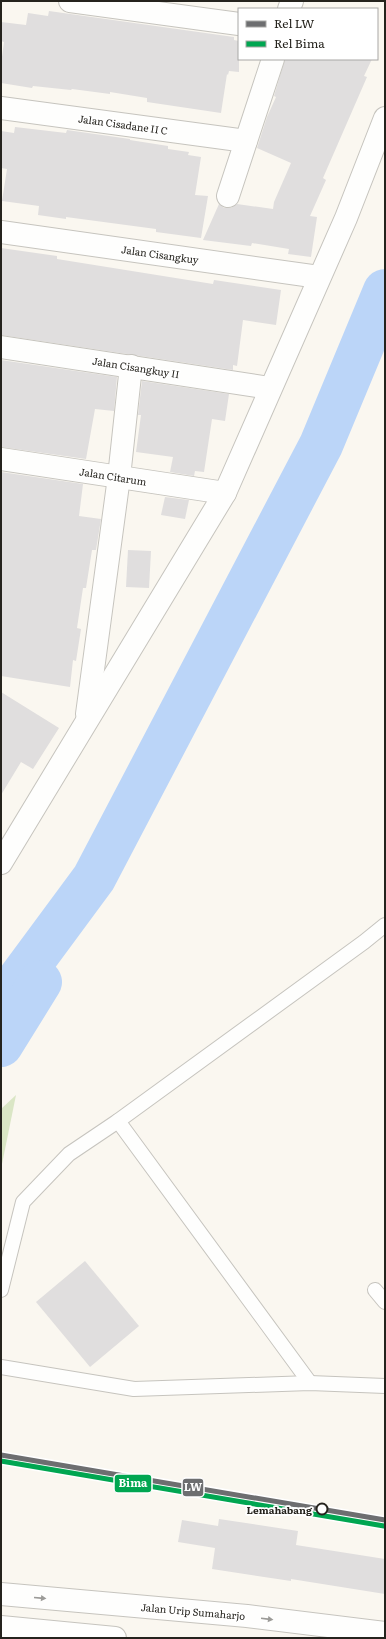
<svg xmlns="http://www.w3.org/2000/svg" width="386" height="1639" viewBox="0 0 386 1639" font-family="Literata,serif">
<rect width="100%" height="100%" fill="#faf7f0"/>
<!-- green -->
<path fill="#dae6c5" d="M16 1095 1 1169V1109Z"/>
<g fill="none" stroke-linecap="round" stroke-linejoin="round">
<!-- river -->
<g stroke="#bbd5f8" stroke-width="44">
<path d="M1 1004 94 878 321 445 385 291"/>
<path d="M1 1045 40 982"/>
</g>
</g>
<!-- building -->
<g fill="#e0dede">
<path d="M49 11 234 37V40L239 41V72L229 71 228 75 227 74 221 113 147 102V98L110 92V94L72 89 71 90 33 86 32 88 1 83V64L4 42 1 41V22L26 25 28 13 48 16Z"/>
<path d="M285 59H372L364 76 367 77 323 178 326 180 310 216 317 217 311 257 288 254 289 249 252 243 251 246 203 240 219 204 224 208H231L237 204 273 209 274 202 291 163 257 148 267 117 276 97 274 96Z"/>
<path d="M15 127 66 133 67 130 130 139V140L168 146V149L189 152 188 155 201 157 195 195 208 196 201 238 156 232V229L66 217V219L38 215 39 206 2 201 7 169 1 168V131L14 133Z"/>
<path d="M1 248 57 256V259L213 284 214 280 281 290 276 325 243 320 237 366 233 365V370L1 335Z"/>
<path d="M1 360 117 377 114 411 95 409 86 459 1 447Z"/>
<path d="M142 381 229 394 225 421 212 419 204 472 195 471 194 476 170 472 173 457 136 452 141 415H138Z"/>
<path d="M1 472 83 484 79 516 101 519 96 550H92L86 588H83L77 628 81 629 76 661 73 660 70 687 1 676Z"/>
<path d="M165 497 189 500 185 519 161 515Z"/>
<path d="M128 550 151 551 149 588 126 587Z"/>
<path d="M1 692 59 728 33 769 21 762 1 795Z"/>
<path d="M85 1261 139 1326 90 1367 36 1302Z"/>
<path d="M219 1519 298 1531 296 1545 385 1559V1594L291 1579V1581L212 1569 215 1548 178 1542 182 1520 218 1526Z"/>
</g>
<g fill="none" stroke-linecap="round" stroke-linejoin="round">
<defs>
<g id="lane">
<path d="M118 1121 310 1383"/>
<path d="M1 1290 23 1202 69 1154 118 1121 364 942 385 925"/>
<path d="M375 1290 385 1302"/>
<path d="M1 1367 134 1389 310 1383 385 1386"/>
</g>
<g id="street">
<path d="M70 1 239 24"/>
<path d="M289 9 292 1"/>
<path d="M1 108 246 141"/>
<path d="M228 196 273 59"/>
<path d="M1 232 319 277"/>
<path d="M1 347 270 388"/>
<path d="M1 459 225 493"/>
<path d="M87 714 119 477 131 366"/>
<path d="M1 863 225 493 346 218 385 118"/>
</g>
<g id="highway">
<path d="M1 1594 247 1616 385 1633"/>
<path d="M1 1627 115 1638"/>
</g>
</defs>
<!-- lane casing -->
<use href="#lane" stroke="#c6c4be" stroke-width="16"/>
<!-- street casing -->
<use href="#street" stroke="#c6c4be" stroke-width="24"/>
<!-- highway casing -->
<use href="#highway" stroke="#c6c4be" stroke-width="24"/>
<!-- lane -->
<use href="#lane" stroke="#fefefd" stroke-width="14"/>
<!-- street -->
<use href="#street" stroke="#fefefd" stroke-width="22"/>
<!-- highway -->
<use href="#highway" stroke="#fefefd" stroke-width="22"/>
<defs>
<path id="rail-1" d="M1 1455 385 1520"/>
<path id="rail-2" d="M1 1461 384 1526"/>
</defs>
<!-- rail-1 casing -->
<use href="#rail-1" stroke="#fff" stroke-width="8"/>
<!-- rail-2 casing -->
<use href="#rail-2" stroke="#fff" stroke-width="8"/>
<!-- rail-1 -->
<use href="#rail-1" stroke="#6d6e70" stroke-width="5"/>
<!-- rail-2 -->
<use href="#rail-2" stroke="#00a651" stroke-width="5"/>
</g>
<!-- one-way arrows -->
<defs><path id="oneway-solid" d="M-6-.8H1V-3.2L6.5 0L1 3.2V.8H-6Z"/></defs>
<g fill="#9c9b98">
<use href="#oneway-solid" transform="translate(40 1598) rotate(5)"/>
<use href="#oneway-solid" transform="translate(267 1619) rotate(7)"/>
</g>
<!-- markers -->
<circle fill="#fff" stroke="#25231d" stroke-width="2" cx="322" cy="1509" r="5.5"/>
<g text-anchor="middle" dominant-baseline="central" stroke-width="3.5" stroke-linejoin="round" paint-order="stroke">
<!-- street labels -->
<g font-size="10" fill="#25231d" stroke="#fff">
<text transform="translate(123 124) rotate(8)">Jalan Cisadane II C</text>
<text transform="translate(160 254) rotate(8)">Jalan Cisangkuy</text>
<text transform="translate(136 367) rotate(9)">Jalan Cisangkuy II</text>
<text transform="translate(113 476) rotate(9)">Jalan Citarum</text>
<text transform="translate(193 1611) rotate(5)">Jalan Urip Sumaharjo</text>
</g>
<!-- stop labels -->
<g font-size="10" font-weight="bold" fill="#25231d" stroke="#fff" text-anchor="end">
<text x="312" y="1509">Lemahabang</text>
</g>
</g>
<g stroke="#fff" stroke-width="1.5">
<rect x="114" y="1474" width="38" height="19" rx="4" fill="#00a651"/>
<rect x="182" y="1478" width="22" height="19" rx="4" fill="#6d6e70"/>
</g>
<g font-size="11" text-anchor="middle" font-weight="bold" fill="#fff">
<text x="133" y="1487">Bima</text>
<text x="193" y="1491">LW</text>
</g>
<!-- border -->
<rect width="386" height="1639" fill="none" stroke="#25231d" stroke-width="4"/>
<!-- legend -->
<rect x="238" y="8" width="140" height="52" fill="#ffffff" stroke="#a8a7a5"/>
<rect x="246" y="21" width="20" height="6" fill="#6d6e70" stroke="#a8a7a5"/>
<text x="274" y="28" font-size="12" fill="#25231d">Rel LW</text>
<rect x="246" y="41" width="20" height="6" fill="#00a651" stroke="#a8a7a5"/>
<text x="274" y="48" font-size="12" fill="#25231d">Rel Bima</text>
</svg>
